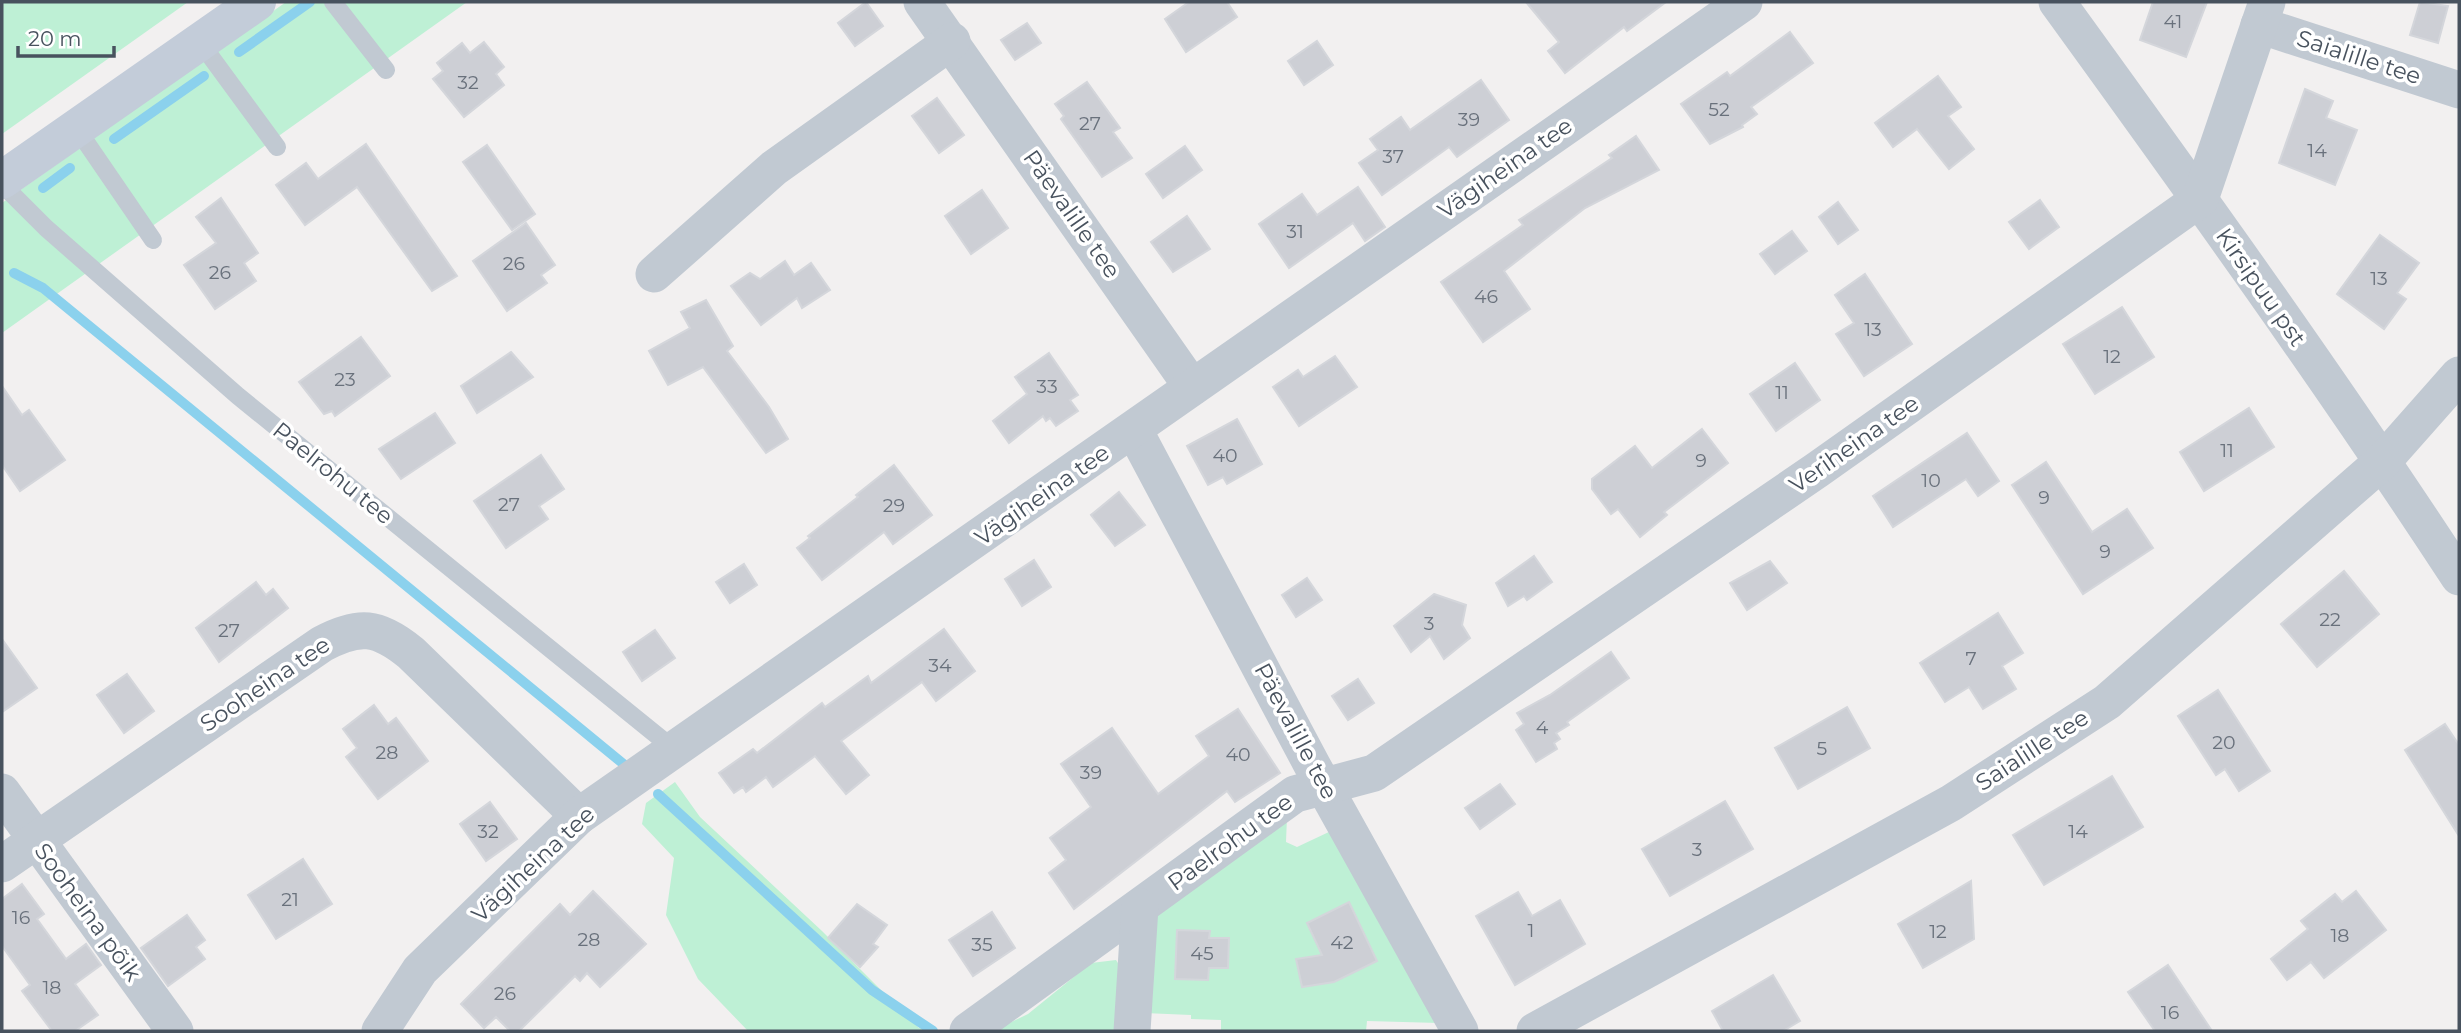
<svg xmlns="http://www.w3.org/2000/svg" width="2461" height="1033" viewBox="0 0 2461 1033" font-family="Montserrat,sans-serif">
<rect width="100%" height="100%" fill="#f2f0f0"/>
<!-- green -->
<g fill="#bef0d5">
<path d="M2 2H188L2 134Z"/>
<path d="M286 2H467L2 333V203Z"/>
<path d="M675 782 700 817 822 931 919 1028 930 1031H748L698 979 666 915 674 858 642 824 646 803Z"/>
<path d="M1287 817 1286 842 1297 847 1331 831 1439 1023 1367 1021 1366 1031H1221V1020L1191 1019V1015L1144 1013 1150 913Z"/>
<path d="M1116 960 1123 971 1121 1031H993L1028 1014 1091 963Z"/>
</g>
<g fill="none" stroke-linecap="round" stroke-linejoin="round">
<!-- stream -->
<g stroke="#8bd1ed" stroke-width="10">
<path d="M239 52 310 2"/>
<path d="M114 139 204 76"/>
<path d="M43 188 70 168"/>
<path d="M14 273 43 288 626 766"/>
<path d="M658 794 872 990 933 1031"/>
</g>
</g>
<!-- building -->
<g fill="#cdcfd5" stroke="#d4d6db" stroke-width="2">
<path d="M866 2 883 26 855 46 838 23Z"/>
<path d="M1189 2H1227L1237 17 1186 52 1165 19Z"/>
<path d="M1526 2H1666L1627 31 1624 27 1565 73 1548 51 1559 42Z"/>
<path d="M2153 2H2207L2186 57 2140 40Z"/>
<path d="M2420 2 2448 6 2438 43 2410 35Z"/>
<path d="M1027 23 1041 43 1015 60 1001 40Z"/>
<path d="M1790 32 1813 63 1751 107 1757 114 1742 125 1743 127 1710 144 1681 104 1727 72 1730 76Z"/>
<path d="M1317 41 1333 65 1304 85 1288 61Z"/>
<path d="M484 42 504 67 496 74 504 85 464 117 433 79 443 71 437 63 462 43 470 53Z"/>
<path d="M1938 76 1961 107 1948 116 1974 149 1949 169 1917 129 1893 147 1875 123Z"/>
<path d="M1481 80 1509 120 1457 157 1449 147 1382 195 1359 163 1378 150 1370 139 1401 117 1410 130Z"/>
<path d="M1087 82 1120 128 1113 132 1132 158 1102 177 1061 119 1064 116 1055 104Z"/>
<path d="M2305 89 2333 101 2326 118 2357 130 2335 185 2279 163Z"/>
<path d="M937 98 964 135 939 153 912 116Z"/>
<path d="M1636 136 1659 170 1585 208 1504 271 1530 309 1483 342 1441 282 1523 225 1519 220 1612 158 1609 155Z"/>
<path d="M366 144 457 276 432 291 357 187 305 225 276 185 306 163 318 179Z"/>
<path d="M487 145 535 214 512 230 463 162Z"/>
<path d="M1185 146 1202 170 1163 198 1146 174Z"/>
<path d="M1358 187 1385 227 1365 241 1353 223 1289 268 1259 224 1302 194 1317 215Z"/>
<path d="M982 190 1008 228 971 254 945 216Z"/>
<path d="M221 198 258 253 244 263 256 281 215 309 184 265 216 243 196 217Z"/>
<path d="M2040 200 2059 227 2029 249 2009 222Z"/>
<path d="M1838 202 1858 230 1838 244 1819 217Z"/>
<path d="M1187 216 1210 249 1173 272 1151 242Z"/>
<path d="M526 223 555 265 541 275 547 283 507 311 473 261Z"/>
<path d="M1792 231 1807 251 1775 274 1760 254Z"/>
<path d="M2380 235 2419 263 2397 293 2406 299 2384 329 2337 294Z"/>
<path d="M785 261 794 275 811 263 830 290 802 308 797 298 761 325 731 286 750 273 760 279Z"/>
<path d="M1865 274 1912 344 1864 376 1836 334 1854 323 1835 295Z"/>
<path d="M706 300 733 346 727 351 769 407 788 439 766 453 703 367 668 385 649 351 690 328 681 312Z"/>
<path d="M2122 307 2154 357 2095 394 2063 344Z"/>
<path d="M361 337 390 376 335 416 332 411 324 414 299 382Z"/>
<path d="M511 352 533 377 477 413 461 386Z"/>
<path d="M1049 353 1078 395 1070 400 1078 411 1056 426 1050 418 1046 421 1043 416 1009 443 993 421 1027 394 1015 377Z"/>
<path d="M1335 356 1357 387 1299 426 1273 387 1298 370 1303 377Z"/>
<path d="M1795 363 1820 400 1776 431 1750 394Z"/>
<path d="M2 386 22 415 29 410 65 460 20 491 2 465Z"/>
<path d="M2249 408 2274 447 2204 491 2180 452Z"/>
<path d="M435 413 455 443 401 479 379 449Z"/>
<path d="M1237 419 1262 464 1227 484 1223 477 1208 485 1187 446Z"/>
<path d="M1702 429 1728 463 1664 512 1667 515 1640 537 1618 509 1611 514 1592 489V479L1635 446 1652 468Z"/>
<path d="M1967 433 1999 481 1978 496 1966 479 1893 527 1873 496Z"/>
<path d="M541 455 564 489 539 506 548 519 506 548 474 501Z"/>
<path d="M2046 462 2092 532 2127 509 2153 548 2083 594 2012 485Z"/>
<path d="M894 465 932 515 893 544 884 532 822 580 797 548 810 538 808 536 858 497 856 495Z"/>
<path d="M1119 492 1145 525 1115 546 1091 515Z"/>
<path d="M1534 556 1552 582 1527 600 1524 596 1508 606 1496 583Z"/>
<path d="M1034 560 1051 587 1022 606 1005 579Z"/>
<path d="M1770 561 1787 583 1747 610 1730 583Z"/>
<path d="M744 564 757 585 730 603 716 582Z"/>
<path d="M2344 571 2379 614 2317 667 2281 624Z"/>
<path d="M1307 578 1322 600 1296 617 1282 595Z"/>
<path d="M256 582 266 595 273 589 288 608 219 662 196 628Z"/>
<path d="M1434 594 1466 605 1462 625 1470 638 1444 659 1430 636 1411 652 1394 626Z"/>
<path d="M1998 613 2023 653 2002 666 2016 689 1983 709 1969 687 1945 702 1920 663Z"/>
<path d="M944 629 975 671 936 701 922 682 841 741 869 775 846 794 815 756 773 787 766 777 746 792 743 787 734 793 719 773 753 749 757 753 822 703 825 707 868 676 871 683Z"/>
<path d="M655 630 675 658 642 681 623 652Z"/>
<path d="M2 639 37 688 2 712Z"/>
<path d="M1611 652 1629 678 1567 722 1569 725 1556 733 1560 739 1554 743 1557 749 1536 762 1516 730 1524 724 1517 713 1550 695Z"/>
<path d="M127 674 154 711 124 733 97 695Z"/>
<path d="M1358 679 1374 703 1348 720 1332 696Z"/>
<path d="M2218 690 2270 771 2239 791 2225 769 2216 775 2178 716Z"/>
<path d="M374 705 388 724 396 718 428 761 378 799 346 757 357 748 343 729Z"/>
<path d="M1847 707 1870 748 1798 789 1775 748Z"/>
<path d="M1238 709 1280 773 1235 802 1227 791 1074 909 1049 873 1066 860 1050 838 1091 807 1061 764 1112 728 1158 794 1209 756 1196 736Z"/>
<path d="M2445 724 2459 745V836L2405 750Z"/>
<path d="M2112 776 2143 827 2044 885 2013 835Z"/>
<path d="M1500 784 1515 804 1480 829 1465 808Z"/>
<path d="M1725 801 1753 849 1670 896 1642 849Z"/>
<path d="M490 802 517 839 486 861 460 824Z"/>
<path d="M303 859 332 904 276 939 248 895Z"/>
<path d="M1971 881 1974 939 1923 968 1898 924Z"/>
<path d="M22 884 44 914 37 919 66 959 86 944 101 965 75 984 98 1015 75 1031H52L22 991 30 985 2 946V899Z"/>
<path d="M593 891 646 944 600 987 587 973 580 981 575 976 519 1031H510L496 1017 484 1028 461 1004 560 904 570 915Z"/>
<path d="M2356 891 2386 930 2324 978 2311 962 2287 980 2271 959 2308 929 2301 921 2335 894 2342 902Z"/>
<path d="M1518 892 1532 916 1560 900 1585 944 1515 985 1476 916Z"/>
<path d="M1349 902 1377 961 1334 982 1302 987 1296 959 1322 955 1307 923Z"/>
<path d="M857 904 887 925 873 944 878 947 860 967 828 938Z"/>
<path d="M992 912 1015 948 973 976 949 940Z"/>
<path d="M187 915 205 940 196 947 205 959 168 986 141 948Z"/>
<path d="M1177 930 1210 931 1209 938H1229L1228 968H1209L1208 980 1175 979Z"/>
<path d="M2168 965 2212 1031H2155L2128 992Z"/>
<path d="M1773 975 1800 1021 1783 1031H1723L1712 1011Z"/>
</g>
<g fill="none" stroke-linecap="round" stroke-linejoin="round">
<!-- lane -->
<g stroke="#c1c9d2" stroke-width="18">
<path d="M333 2 386 70"/>
<path d="M200 42 277 147"/>
<path d="M77 129 153 240"/>
<path d="M2 184 46 228 238 396 675 750"/>
</g>
<!-- street -->
<g stroke="#c1c9d2" stroke-width="37">
<path d="M922 2 1192 387"/>
<path d="M2057 2C2194 191 2331 381 2459 577"/>
<path d="M2259 25 2459 90"/>
<path d="M654 274 774 168 952 41"/>
<path d="M1134 430 1312 765 1460 1031"/>
<path d="M2 792 175 1031"/>
<path d="M2 864 322 644C359 624 378 626 411 653L579 816"/>
<path d="M380 1031 420 970 579 816 1744 2"/>
<path d="M968 1031 1295 794 1374 773 1817 470 2200 199 2267 2"/>
<path d="M1132 1031 1140 907"/>
<path d="M1535 1031 1951 803 2107 702 2383 461 2459 375"/>
</g>
<!-- secondary -->
<path stroke="#c3ccd9" stroke-width="38" d="M2 180 257 2"/>
</g>
<g text-anchor="middle" dominant-baseline="central" stroke-width="7" stroke-linejoin="round" paint-order="stroke">
<!-- number labels -->
<g font-size="19" fill="#69717c">
<text x="2173" y="21">41</text>
<text x="468" y="82">32</text>
<text x="1719" y="109">52</text>
<text x="1469" y="119">39</text>
<text x="1090" y="123">27</text>
<text x="2317" y="150">14</text>
<text x="1393" y="156">37</text>
<text x="1295" y="231">31</text>
<text x="514" y="263">26</text>
<text x="220" y="272">26</text>
<text x="2379" y="278">13</text>
<text x="1486" y="296">46</text>
<text x="1873" y="329">13</text>
<text x="2112" y="356">12</text>
<text x="345" y="379">23</text>
<text x="1047" y="386">33</text>
<text x="1782" y="392">11</text>
<text x="2227" y="450">11</text>
<text x="1225" y="455">40</text>
<text x="1701" y="460">9</text>
<text x="1931" y="480">10</text>
<text x="2044" y="497">9</text>
<text x="509" y="504">27</text>
<text x="894" y="505">29</text>
<text x="2105" y="551">9</text>
<text x="2330" y="619">22</text>
<text x="1429" y="623">3</text>
<text x="229" y="630">27</text>
<text x="1971" y="658">7</text>
<text x="940" y="665">34</text>
<text x="1542" y="727">4</text>
<text x="2224" y="742">20</text>
<text x="1822" y="748">5</text>
<text x="387" y="752">28</text>
<text x="1238" y="754">40</text>
<text x="1091" y="772">39</text>
<text x="488" y="831">32</text>
<text x="2078" y="831">14</text>
<text x="1697" y="849">3</text>
<text x="290" y="899">21</text>
<text x="21" y="917">16</text>
<text x="1531" y="930">1</text>
<text x="1938" y="931">12</text>
<text x="2340" y="935">18</text>
<text x="589" y="939">28</text>
<text x="1342" y="942">42</text>
<text x="982" y="944">35</text>
<text x="1202" y="953">45</text>
<text x="52" y="987">18</text>
<text x="505" y="993">26</text>
<text x="2170" y="1012">16</text>
</g>
<!-- street labels -->
<g font-size="23" fill="#48525e" stroke="#fff">
<text transform="translate(2359 57) rotate(18)">Saialille tee</text>
<text transform="translate(1505 168) rotate(-35)">Vägiheina tee</text>
<text transform="translate(1072 214) rotate(55)">Päevalille tee</text>
<text transform="translate(2261 287) rotate(55)">Kirsipuu pst</text>
<text transform="translate(1854 444) rotate(-35)">Veriheina tee</text>
<text transform="translate(333 473) rotate(39)">Paelrohu tee</text>
<text transform="translate(1042 495) rotate(-35)">Vägiheina tee</text>
<text transform="translate(265 684) rotate(-34)">Sooheina tee</text>
<text transform="translate(1296 731) rotate(62)">Päevalille tee</text>
<text transform="translate(2032 750) rotate(-33)">Saialille tee</text>
<text transform="translate(1230 842) rotate(-36)">Paelrohu tee</text>
<text transform="translate(533 864) rotate(-43)">Vägiheina tee</text>
<text transform="translate(88 912) rotate(54)">Sooheina põik</text>
</g>
</g>
<!-- border -->
<rect width="2461" height="1033" fill="none" stroke="#48525e" stroke-width="7"/>
<!-- scale -->
<path d="M18 46v10h96v-10" fill="none" stroke="#48525e" stroke-width="3.5"/>
<text x="28" y="46" font-size="21" fill="#48525e" stroke="#ffffff" stroke-width="5" paint-order="stroke">20 m</text>
</svg>
